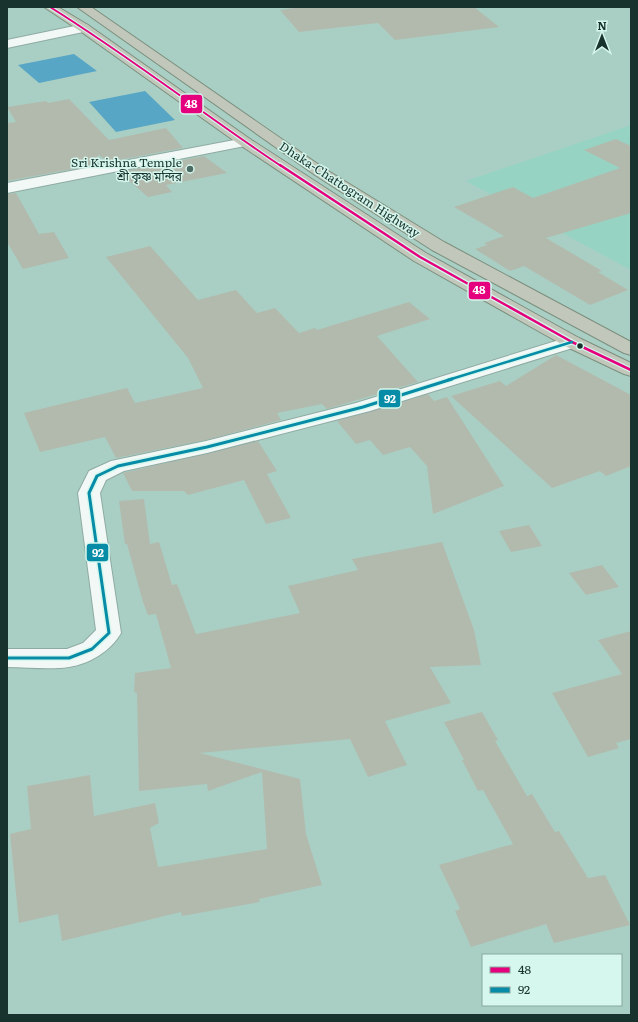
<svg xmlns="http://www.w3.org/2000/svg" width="638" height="1022" viewBox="0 0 638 1022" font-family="Literata,'Noto Sans Bengali',serif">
<rect width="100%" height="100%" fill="#a9cfc4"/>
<!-- built -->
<path fill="#97d3c3" d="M631 125V270L466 181Z"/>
<!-- water -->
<g fill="#58a6c5">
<path d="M74 54 97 71 39 83 18 65Z"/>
<path d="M145 91 175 120 116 132 89 102Z"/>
</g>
<!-- building -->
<g fill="#b2baae">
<path d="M301 7H474L499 27 395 40 378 23 299 32 280 10Z"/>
<path d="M69 99 109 140 166 128 183 148 108 162 99 155 89 166 7 181V123L16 122 7 107 46 101 48 103Z"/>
<path d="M616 139 631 146V213L546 238 602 271 598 272 628 290 590 305 524 266 510 271 475 249 487 245 484 243 504 236 454 207 513 187 533 198 620 168 584 150Z"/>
<path d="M204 156 227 173 166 185 172 192 148 197 119 172Z"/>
<path d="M16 193 39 234 54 232 69 258 23 269 7 242V194Z"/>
<path d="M150 246 198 300 236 290 257 313 275 308 299 333 315 328 317 330 409 302 430 319 377 336 418 382 327 409 322 404 277 413 281 420 206 440 116 458 105 437 40 452 24 413 127 388 135 403 203 388 188 358 106 257Z"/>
<path d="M556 355 631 395V466L606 476 600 471 552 488 451 396 500 381 506 386Z"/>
<path d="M428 394 434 401 447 397 504 486 433 514 427 466 410 447 383 455 370 440 356 444 337 421Z"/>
<path d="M258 441 277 471 267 474 291 518 266 524 244 480 188 495 184 491H132L123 473Z"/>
<path d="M144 499 150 544 159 542 172 585 177 584 196 634 300 613 288 586 358 570 352 559 442 542 474 630 481 665 430 667 451 703 385 721 407 765 368 777 350 739 200 753 300 779 306 834 322 885 259 899 260 902 182 916 181 912 62 941 58 914 19 923 10 834 31 829 27 786 90 775 94 816 155 803 159 823 150 828 158 867 267 849 262 772 208 791 207 784 139 791 137 693 134 692 135 673 171 668 156 614 148 615 143 602 127 544H125L119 501Z"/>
<path d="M529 525 542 546 511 552 499 531Z"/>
<path d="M602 565 619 587 586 595 569 573Z"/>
<path d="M631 631V739L616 743 619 748 588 757 552 693 622 674 598 640Z"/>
<path d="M482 712 498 740 495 741 527 796 532 794 555 832 559 831 588 878 605 875 630 925 554 943 546 924 471 947 455 911 460 909 439 865 513 844 483 790 478 791 462 760H464L444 722Z"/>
</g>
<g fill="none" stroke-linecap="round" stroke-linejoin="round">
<defs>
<g id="minor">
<path d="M84 24 88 25 90 28 88 31 7 48V40Z"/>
<path d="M245 138 250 139 252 142 250 145 7 193V183Z"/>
<path d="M572 336 579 338 581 342 579 346 370 411 207 453 124 471 106 480 100 493 121 633C111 651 89 664 69 667 49 670 27 667 7 667V649H67L83 643 96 630 78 493 89 471 111 461 206 441 356 403Z"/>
</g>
<g id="highway">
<path d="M44 7H58L88 25 250 139 426 253 579 338 631 363V376L624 374 565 346 414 261 240 145 80 31Z"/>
<path d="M77 7H91L325 169 444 242 631 342V355L624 353 432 250 315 175Z"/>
</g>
</defs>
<!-- minor casing -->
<use href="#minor" stroke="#8eaba3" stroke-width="2"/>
<!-- highway casing -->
<use href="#highway" stroke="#7b8f7e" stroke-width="2"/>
<!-- minor -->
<use href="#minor" fill="#f2f8f6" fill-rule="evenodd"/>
<!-- highway -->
<use href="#highway" fill="#c1c7ba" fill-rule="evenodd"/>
<defs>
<path id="bus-1-far1" d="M50 7C129 56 203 114 281 166"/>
<path id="bus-1" d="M280 165 420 257 572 342 631 370"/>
<path id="bus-2-far1" d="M448 380 572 342"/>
<path id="bus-2" d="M7 658H69L92 649 109 633 89 493 97 476 118 466 207 447 363 407 452 379"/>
</defs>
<!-- bus-1-far1 casing -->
<use href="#bus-1-far1" stroke="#d6f7ed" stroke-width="4"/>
<!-- bus-1 casing -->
<use href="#bus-1" stroke="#d6f7ed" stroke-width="5"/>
<!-- bus-2-far1 casing -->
<use href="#bus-2-far1" stroke="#d6f7ed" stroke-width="5"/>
<!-- bus-2 casing -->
<use href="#bus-2" stroke="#d6f7ed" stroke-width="6"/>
<!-- bus-1-far1 -->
<use href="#bus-1-far1" stroke="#e5007d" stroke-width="2"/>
<!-- bus-1 -->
<use href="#bus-1" stroke="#e5007d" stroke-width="2.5"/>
<!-- bus-2-far1 -->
<use href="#bus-2-far1" stroke="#068ca6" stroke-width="2.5"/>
<!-- bus-2 -->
<use href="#bus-2" stroke="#068ca6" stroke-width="3"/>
</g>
<!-- markers -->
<circle fill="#4b6a62" stroke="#d6f7ed" stroke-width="1.5" cx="190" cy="169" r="4"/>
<circle fill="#18332d" stroke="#d6f7ed" stroke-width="1.5" cx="580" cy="346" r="3.5"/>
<g text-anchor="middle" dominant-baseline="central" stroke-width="3" stroke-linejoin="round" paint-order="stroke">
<!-- far-poi labels -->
<g font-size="12" fill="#18332d" stroke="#d6f7ed" text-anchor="end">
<text x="182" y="162">Sri Krishna Temple<tspan x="182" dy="14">শ্রী কৃষ্ণ মন্দির</tspan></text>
</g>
<!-- far-street labels -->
<g font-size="12" fill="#18332d" stroke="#d6f7ed">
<text transform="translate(350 189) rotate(33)">Dhaka-Chattogram Highway</text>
</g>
</g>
<g stroke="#d6f7ed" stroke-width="1.5">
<rect x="180" y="94" width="23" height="20" rx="4" fill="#e5007d"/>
<rect x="468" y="281" width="23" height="19" rx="4" fill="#e5007d"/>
<rect x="378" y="389" width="23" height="19" rx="4" fill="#068ca6"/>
<rect x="86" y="543" width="23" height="19" rx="4" fill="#068ca6"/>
</g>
<g font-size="11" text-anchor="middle" font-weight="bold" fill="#fff">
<text x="191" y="108">48</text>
<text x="479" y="294">48</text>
<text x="390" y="403">92</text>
<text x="98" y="557">92</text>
</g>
<!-- border -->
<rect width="638" height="1022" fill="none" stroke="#18332d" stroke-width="16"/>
<!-- legend -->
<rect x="482" y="954" width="140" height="52" fill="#d6f7ed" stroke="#8aa9a0"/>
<rect x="490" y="967" width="20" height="6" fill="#e5007d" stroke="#8aa9a0"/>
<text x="518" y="974" font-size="12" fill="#18332d">48</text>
<rect x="490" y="987" width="20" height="6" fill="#068ca6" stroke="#8aa9a0"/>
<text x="518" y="994" font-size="12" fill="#18332d">92</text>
<!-- north arrow -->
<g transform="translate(602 36)" stroke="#d6f7ed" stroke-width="3" paint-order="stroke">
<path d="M0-3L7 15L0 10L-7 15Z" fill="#18332d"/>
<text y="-6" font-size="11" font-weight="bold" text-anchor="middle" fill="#18332d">N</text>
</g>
</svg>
